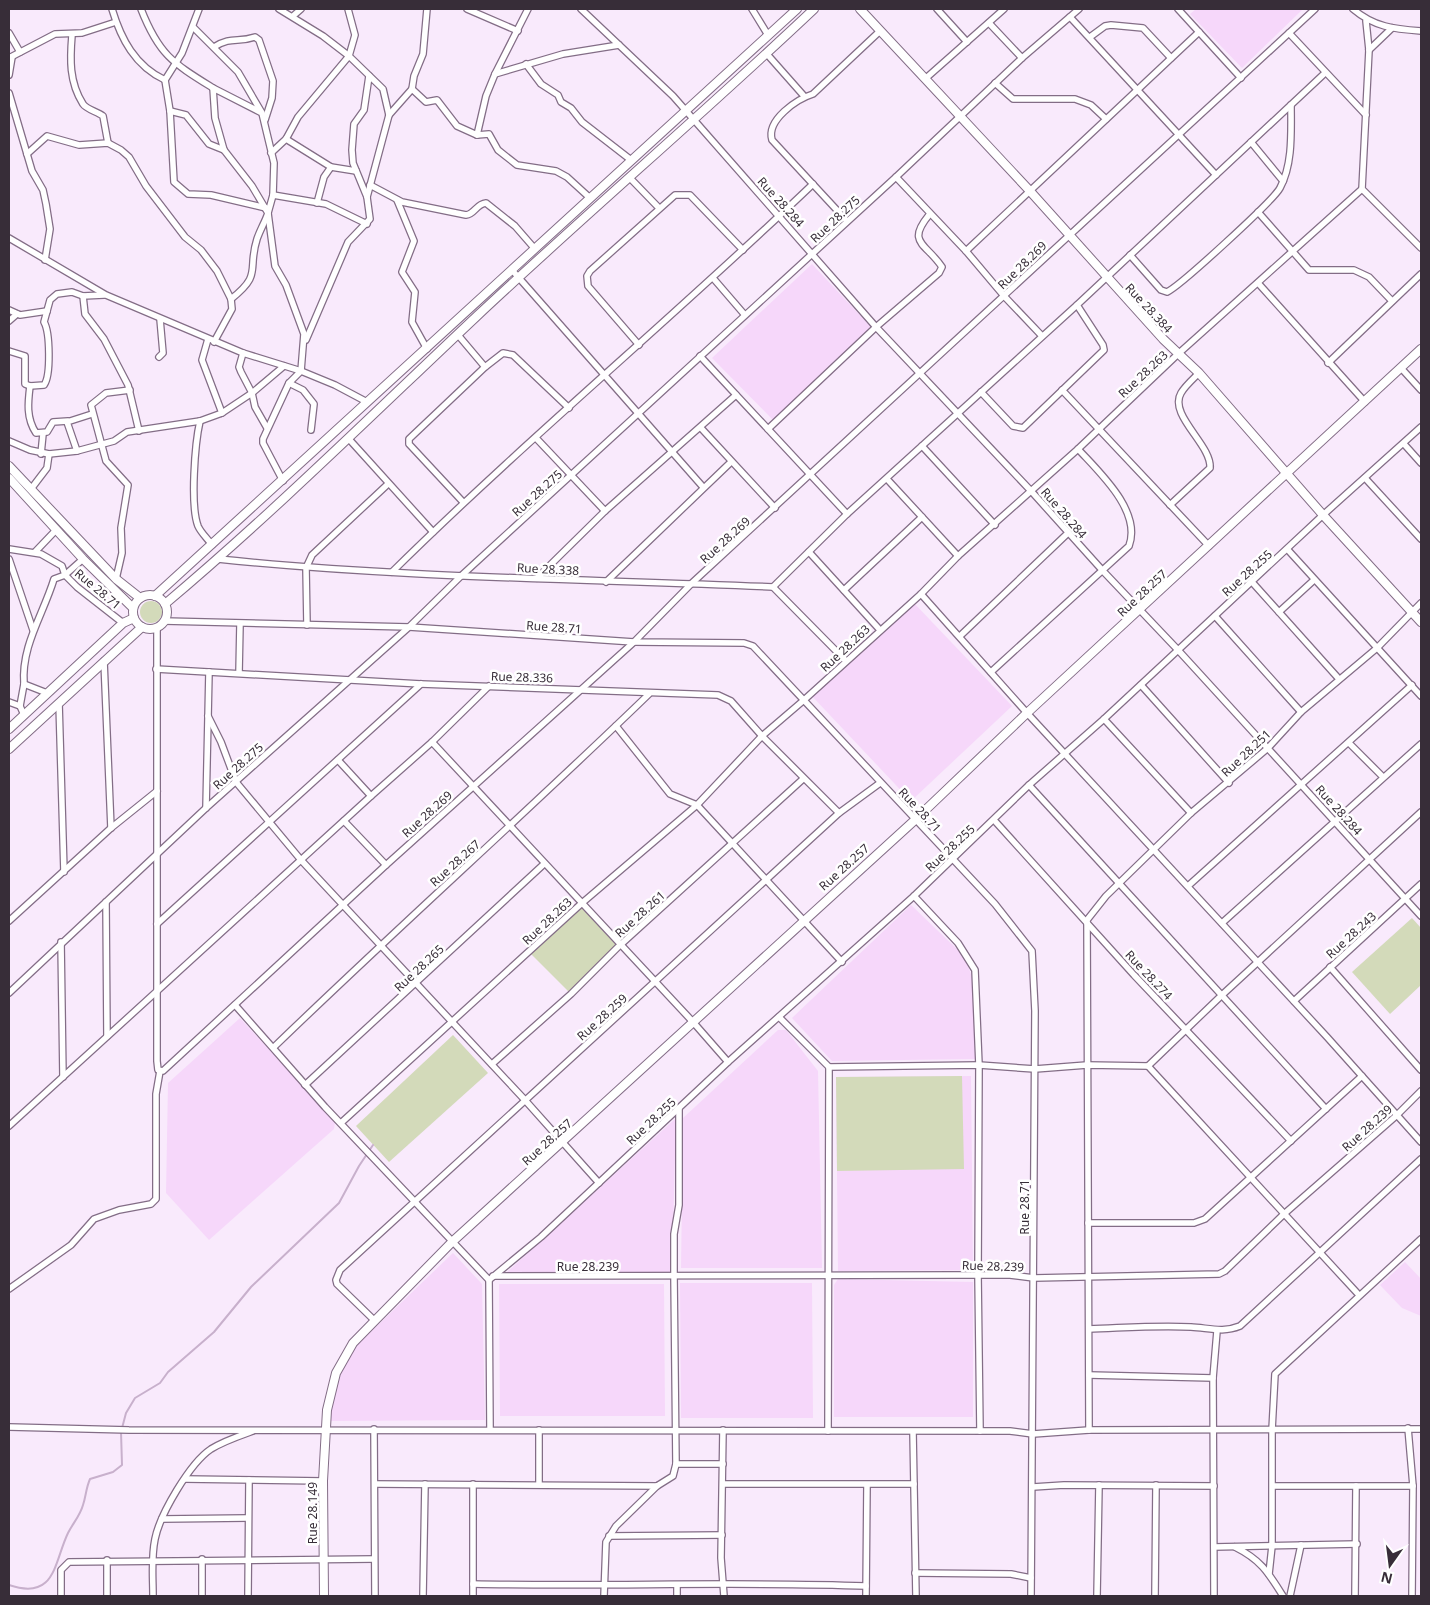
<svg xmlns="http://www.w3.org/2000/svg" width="1430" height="1605" viewBox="0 0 1430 1605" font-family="'Noto Sans',sans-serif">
<rect width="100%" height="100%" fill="#f9eafc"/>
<!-- built -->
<g fill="#f6d7fa">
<path d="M1196 9H1303L1242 68 1190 14Z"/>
<path d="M812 264 871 327 773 420 712 358Z"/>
<path d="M912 601 1012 706 911 801 811 695Z"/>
<path d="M911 905 960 952 968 966 973 980 975 1059 832 1061 792 1018Z"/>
<path d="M240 1018 335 1122 334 1129 209 1240 166 1193 168 1083Z"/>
<path d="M778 1030H786L818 1071 822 1268H681L683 1118Z"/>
<path d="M971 1076 973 1270 838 1271 836 1077Z"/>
<path d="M676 1118 672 1272 506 1273Z"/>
<path d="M453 1253 482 1284 485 1420 329 1421 331 1402 339 1374 354 1348Z"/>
<path d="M1405 1262 1421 1279V1316L1402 1308 1380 1285Z"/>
<path d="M838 1279 973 1282V1417H834V1285Z"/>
<path d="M680 1283H812L813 1418H681Z"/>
<path d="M499 1284H664L665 1416H500Z"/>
</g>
<!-- green -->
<g fill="#d3daba">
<circle cx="151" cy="612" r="11"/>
<path d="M581 907 618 947 571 994 529 952Z"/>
<path d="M1412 918 1421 928V985L1390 1014 1352 972Z"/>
<path d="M453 1035 488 1073 389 1162 356 1126Z"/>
<path d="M962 1076 964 1169 837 1171 836 1077Z"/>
</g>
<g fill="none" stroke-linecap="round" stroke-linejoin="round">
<!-- stream -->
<path stroke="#c8b0cc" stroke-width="2" d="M9 1585C56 1601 54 1562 68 1533 73 1523 80 1516 83 1505 86 1496 86 1488 90 1479L113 1472 122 1465 121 1432 126 1413 135 1398 160 1383 168 1372 214 1332 251 1287 339 1203 359 1166 373 1145"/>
<defs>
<g id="street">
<path d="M112 9C121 39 135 66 165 80"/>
<path d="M141 9C159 55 173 63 213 88"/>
<path d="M199 9 182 53 165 80 170 111 174 182 188 194 211 195 266 208"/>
<path d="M467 9 518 31"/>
<path d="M581 9 673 96 876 327 1032 492 1103 571 1178 650 1421 916"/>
<path d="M752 9 768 35"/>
<path d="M937 9 967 42"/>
<path d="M1178 9 1241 78"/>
<path d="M1353 9C1374 27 1394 29 1421 31"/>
<path d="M293 16 301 9"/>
<path d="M1070 17 1216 175"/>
<path d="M1366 21 1369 50 1362 189 1421 248"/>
<path d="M989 23 1022 58"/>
<path d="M193 27 238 72 262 113 274 163 273 195 268 213 275 266 286 285 304 334 301 371 289 383 263 439V443L283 481"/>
<path d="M9 33 20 52"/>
<path d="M1289 33 1366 115"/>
<path d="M72 35C70 59 69 82 83 104 86 109 98 112 103 116L108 143"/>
<path d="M1090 37 1105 26 1111 25 1143 28 1171 58"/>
<path d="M214 47C232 36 237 43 255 37L259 40 273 81 272 98 265 120"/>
<path d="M1369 50 1392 28"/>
<path d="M766 53 804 96"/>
<path d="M9 58 55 34 82 33 116 22"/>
<path d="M526 64 541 84 558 95 561 102 571 108 582 122 631 160"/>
<path d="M495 74 528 9"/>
<path d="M9 75 12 57"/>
<path d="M925 79 1004 9"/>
<path d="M995 83 1013 99H1075L1091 105 1106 119"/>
<path d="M412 89 414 76 423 54 427 9"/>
<path d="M9 93 32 171 43 190 46 204 50 229 45 260"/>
<path d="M170 111 186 115 209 144 224 150"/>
<path d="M389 115 412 89 426 102 437 100 457 126 477 135 489 134 498 150 517 165 556 171 567 177 590 198"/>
<path d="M477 135 486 96 495 74 563 54 619 45"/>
<path d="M286 139 331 167 356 171"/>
<path d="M1251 142 1283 181"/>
<path d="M271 153 286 139 298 117 349 56 323 36 279 9"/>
<path d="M27 154 47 136 79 145 108 143 121 150 129 157 146 186 185 237 201 250 217 271 231 299 232 309 214 342"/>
<path d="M629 177 659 208"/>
<path d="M896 177 966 251 1004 296 1042 336"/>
<path d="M370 185 402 202 466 215C475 214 476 204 486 203L515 226 535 249"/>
<path d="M273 195 326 204 367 224"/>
<path d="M367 197 353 163 352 150 354 124 364 110 369 76"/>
<path d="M397 200 414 241 402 272 415 292 412 322 427 349"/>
<path d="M317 203 324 177 331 167"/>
<path d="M1258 212 1309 270H1354L1369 277 1392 301"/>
<path d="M847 221 772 140C766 120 797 99 813 94L880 31"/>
<path d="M9 238 106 295 243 353 301 371 335 385 367 402"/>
<path d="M966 251 1199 32"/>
<path d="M1130 255 1161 290 1167 292C1180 286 1273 201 1280 188 1293 164 1291 132 1291 105"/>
<path d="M512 270 703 487"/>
<path d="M713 278 744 314"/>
<path d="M1258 283 1365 402"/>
<path d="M83 296 85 314 104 339 128 385 139 431"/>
<path d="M231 299C263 274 247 270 257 239 260 230 265 222 268 213L252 186 224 150 215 118 213 88 260 112"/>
<path d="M9 310 20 315 47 311"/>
<path d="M9 321 17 314"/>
<path d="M458 335 485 367"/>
<path d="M208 339 202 360 222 413"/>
<path d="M306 340 348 242 370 219 367 197 389 115 383 89 349 56 355 35 348 9"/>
<path d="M639 345 588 286 587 276 590 271 675 195H690L743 250"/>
<path d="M9 351 25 356V384L30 386 44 385C51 376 50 332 44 322L50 300 57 294 72 292 83 296 104 295"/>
<path d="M243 353 239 367 241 372 252 393 255 407 267 428"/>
<path d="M700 356 847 514"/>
<path d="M159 357 163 353 160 319"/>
<path d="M1328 363 1421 274"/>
<path d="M1401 368 1421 390"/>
<path d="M289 383 303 390 314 404 311 430"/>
<path d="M30 386C28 402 26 418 36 433L47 432 53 422 68 421"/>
<path d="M1062 390 1209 546"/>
<path d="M981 392 1013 426 1023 428 1104 350 1103 345 1077 305"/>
<path d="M200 421C195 443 190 505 198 526 201 533 208 539 212 545"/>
<path d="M701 428 775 508"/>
<path d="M768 429 876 327 939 273 942 267C926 243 906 243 929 215"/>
<path d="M348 438 433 532"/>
<path d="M536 438 605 511"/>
<path d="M9 441 30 450 49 454 77 451 114 441 127 432 200 421 222 413 252 393 284 366"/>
<path d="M1404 444 1421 463"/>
<path d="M922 446 995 525"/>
<path d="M77 451 67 422 92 414"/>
<path d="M41 454 43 434"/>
<path d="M1365 478 1421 539"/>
<path d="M887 479 958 556"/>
<path d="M31 489 47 468 49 454"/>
<path d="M463 502 409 444V439L485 367 503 353 513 355 569 408"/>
<path d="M1170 505 1210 468C1212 445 1168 415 1181 393 1185 386 1193 379 1199 373"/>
<path d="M9 549 41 554 62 566 65 575 77 587 123 623"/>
<path d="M1288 550 1421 696"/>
<path d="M35 552 56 530"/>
<path d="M809 552 880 630"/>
<path d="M9 559 33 630"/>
<path d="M218 559C402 578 588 579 773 587L846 661"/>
<path d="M392 572C528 438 675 316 813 184"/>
<path d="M537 578 605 511 736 395"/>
<path d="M116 579 122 553 121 528 128 485 106 461 91 405 106 393 130 390"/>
<path d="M606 582 731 462"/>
<path d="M1252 582 1339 679"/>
<path d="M773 587 847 514 1077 305 1325 73"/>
<path d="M844 590 922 517"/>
<path d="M921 594 1027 713 1327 1037 1421 1142"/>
<path d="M1279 612 1314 580"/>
<path d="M1215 616 1301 712"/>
<path d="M164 621 409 627 634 642 744 643 753 646 995 904 1032 951 1035 1011 1031 1596"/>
<path d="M307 625 306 568 312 555 388 484"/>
<path d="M157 627V1061L158 1070 163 1071 386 865 634 642 692 583 1315 9"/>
<path d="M960 636 1068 533"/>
<path d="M104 661 111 828"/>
<path d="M156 669 421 684 718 695 731 701 762 736 839 813"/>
<path d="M991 672 1129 546C1142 511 1099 472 1078 449"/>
<path d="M239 673 240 624"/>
<path d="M1141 685 1229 783"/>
<path d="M47 693 24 684C21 646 43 615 54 579L65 575 83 559"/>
<path d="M9 702 20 706 24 715"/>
<path d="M59 703 64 872"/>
<path d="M20 706 24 684"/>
<path d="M208 716 221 742 236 782 301 860 524 1099 599 1183"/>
<path d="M1104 719 1191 813"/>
<path d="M616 726 670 794 697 805 842 962"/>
<path d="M432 742 693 1022 728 1062"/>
<path d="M1349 743 1383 777"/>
<path d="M338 760 371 796"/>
<path d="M1029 785 1326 1109"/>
<path d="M206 808 209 672"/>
<path d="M994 820 1134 975 1291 1141"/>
<path d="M344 821 386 865"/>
<path d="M1188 886 1412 685"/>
<path d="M914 896 958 943 975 970 979 1065 978 1275 980 1431"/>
<path d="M106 902 107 1036"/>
<path d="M9 921 111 828 157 791"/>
<path d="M1222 923 1421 744"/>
<path d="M157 924 421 684"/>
<path d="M61 942 63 1077"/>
<path d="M1330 967 1421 1070"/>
<path d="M9 993 206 808 409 627 461 576 896 177 1022 58 1079 9"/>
<path d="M1294 1001 1421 884"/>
<path d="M235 1005 325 1107 489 1280 490 1429"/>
<path d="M779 1017 829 1067 979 1065 1035 1069 1087 1065 1148 1066 1359 1295"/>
<path d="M274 1047C397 928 526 813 649 694"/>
<path d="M492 1064 571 994 618 947 803 779"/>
<path d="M1148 1066 1222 995 1421 812"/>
<path d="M305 1085 544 864"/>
<path d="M342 1122 582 903 697 805 762 736 804 700 921 594 958 556 1078 449 1178 354 1362 189"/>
<path d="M9 1126 371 796 432 742 489 686"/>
<path d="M1088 1223H1194L1205 1219 1362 1076"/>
<path d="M493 1276 956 1275H1010L1034 1278 1219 1274 1225 1271 1284 1214 1396 1116 1421 1091"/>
<path d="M489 1280 541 1237 728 1062 914 896 1029 785 1104 719 1323 515 1421 427"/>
<path d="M9 1289 71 1245 94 1219 119 1210 151 1204 156 1199V1094L160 1071"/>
<path d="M374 1320 337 1284 336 1280 340 1270 839 813 880 783"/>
<path d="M1089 1329C1122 1328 1157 1325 1191 1327 1209 1328 1223 1333 1240 1326L1421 1159"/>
<path d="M1089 1375 1213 1378"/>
<path d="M9 1427 129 1430 1010 1431 1033 1434 1089 1430 1421 1429"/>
<path d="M1408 1428 1413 1486"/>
<path d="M374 1429 375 1596"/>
<path d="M723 1430 721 1558 724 1596"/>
<path d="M1089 1430 1087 920 1106 896 1191 813 1268 748 1301 712 1377 648 1421 603"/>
<path d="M828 1431 829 1067"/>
<path d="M913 1432 916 1596"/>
<path d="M676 1464H723"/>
<path d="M185 1479 323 1481"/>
<path d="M375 1484 657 1486 673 1476 676 1464 674 1276V1234L679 1205V1108"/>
<path d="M473 1484V1596"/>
<path d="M539 1484V1430"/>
<path d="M724 1484H914"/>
<path d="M1273 1486H1413L1412 1596"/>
<path d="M1033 1487 1064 1485 1214 1486"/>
<path d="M162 1519 247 1518"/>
<path d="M609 1536 722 1535"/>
<path d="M1214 1547 1357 1544"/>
<path d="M1235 1547C1261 1560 1268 1572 1283 1596"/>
<path d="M202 1559V1596"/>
<path d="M915 1573 1011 1574 1031 1578"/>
<path d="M1269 1574 1272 1546V1430L1275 1374 1421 1239"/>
<path d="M473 1584C604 1587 735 1581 866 1586"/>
<path d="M677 1586V1596"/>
<path d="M61 1596V1570L69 1562 374 1559"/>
<path d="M107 1596V1560"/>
<path d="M153 1596C153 1577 151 1558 155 1539 160 1514 190 1463 211 1449 224 1441 239 1436 253 1431"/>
<path d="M248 1596 249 1480"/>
<path d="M423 1596 425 1484"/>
<path d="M604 1596 606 1542 616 1526 657 1486"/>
<path d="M866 1596 867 1485"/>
<path d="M1097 1596 1099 1485"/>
<path d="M1155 1596 1156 1485"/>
<path d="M1214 1596 1213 1378 1217 1331"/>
<path d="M1290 1596 1301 1545"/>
<path d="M1355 1596 1356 1486"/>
</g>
<g id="secondary">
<path d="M860 9 1029 190 1163 339 1199 373 1323 515 1421 622"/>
<path d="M9 466 116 579 140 598"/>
<path d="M9 478 83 559 133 608"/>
<circle cx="150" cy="612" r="17"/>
<path d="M155 596 797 9"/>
<path d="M165 604C273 513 374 413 477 316 588 212 704 113 814 9"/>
<path d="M9 729 123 623 134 618"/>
<path d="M9 749 142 627"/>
<path d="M324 1596 323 1481 327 1410 336 1373 353 1343 452 1242 916 819 1027 713 1421 349"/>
</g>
</defs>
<!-- street casing -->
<use href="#street" stroke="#836d86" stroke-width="8"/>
<!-- secondary casing -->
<use href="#secondary" stroke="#836d86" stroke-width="10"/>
<!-- street -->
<use href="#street" stroke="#fff" stroke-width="5.5"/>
<!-- secondary -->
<use href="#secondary" stroke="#fff" stroke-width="8"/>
</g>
<g text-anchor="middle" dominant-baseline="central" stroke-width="5" stroke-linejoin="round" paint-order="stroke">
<!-- street labels -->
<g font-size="12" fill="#372d38" stroke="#fff">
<text transform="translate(781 202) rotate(48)">Rue 28.284</text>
<text transform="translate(835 219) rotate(-43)">Rue 28.275</text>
<text transform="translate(1022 265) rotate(-44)">Rue 28.269</text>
<text transform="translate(1149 308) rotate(47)">Rue 28.384</text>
<text transform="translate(1143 374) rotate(-43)">Rue 28.263</text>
<text transform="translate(537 493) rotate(-42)">Rue 28.275</text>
<text transform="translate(1064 513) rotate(49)">Rue 28.284</text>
<text transform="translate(725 540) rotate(-42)">Rue 28.269</text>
<text transform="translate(548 569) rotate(3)">Rue 28.338</text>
<text transform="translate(1247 573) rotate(-42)">Rue 28.255</text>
<text transform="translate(98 589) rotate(40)">Rue 28.71</text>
<text transform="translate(1142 593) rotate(-43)">Rue 28.257</text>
<text transform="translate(554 627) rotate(4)">Rue 28.71</text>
<text transform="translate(845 648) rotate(-43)">Rue 28.263</text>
<text transform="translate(522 677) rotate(2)">Rue 28.336</text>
<text transform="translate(1246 753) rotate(-43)">Rue 28.251</text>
<text transform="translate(238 766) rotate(-42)">Rue 28.275</text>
<text transform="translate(920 810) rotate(47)">Rue 28.71</text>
<text transform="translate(1339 810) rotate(48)">Rue 28.284</text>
<text transform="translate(427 814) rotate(-42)">Rue 28.269</text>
<text transform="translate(950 848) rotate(-43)">Rue 28.255</text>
<text transform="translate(455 863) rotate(-42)">Rue 28.267</text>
<text transform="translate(844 867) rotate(-42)">Rue 28.257</text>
<text transform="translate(640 914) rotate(-42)">Rue 28.261</text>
<text transform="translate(547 921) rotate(-43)">Rue 28.263</text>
<text transform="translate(1351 935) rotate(-42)">Rue 28.243</text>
<text transform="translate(419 968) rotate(-43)">Rue 28.265</text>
<text transform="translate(1149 975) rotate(47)">Rue 28.274</text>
<text transform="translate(602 1017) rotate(-42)">Rue 28.259</text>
<text transform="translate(651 1121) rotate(-43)">Rue 28.255</text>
<text transform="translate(1367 1128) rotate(-42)">Rue 28.239</text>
<text transform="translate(547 1142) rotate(-42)">Rue 28.257</text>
<text transform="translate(1024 1207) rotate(-90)">Rue 28.71</text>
<text x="588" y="1266">Rue 28.239</text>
<text transform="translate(993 1266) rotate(2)">Rue 28.239</text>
<text transform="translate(312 1513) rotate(-90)">Rue 28.149</text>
</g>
</g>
<!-- border -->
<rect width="1430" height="1605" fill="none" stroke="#372d38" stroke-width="20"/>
<!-- north arrow -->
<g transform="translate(1390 1565) rotate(194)" stroke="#ffffff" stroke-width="4" paint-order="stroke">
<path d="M0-4L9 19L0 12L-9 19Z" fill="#372d38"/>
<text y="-8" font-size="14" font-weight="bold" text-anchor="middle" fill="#372d38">N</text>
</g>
</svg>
